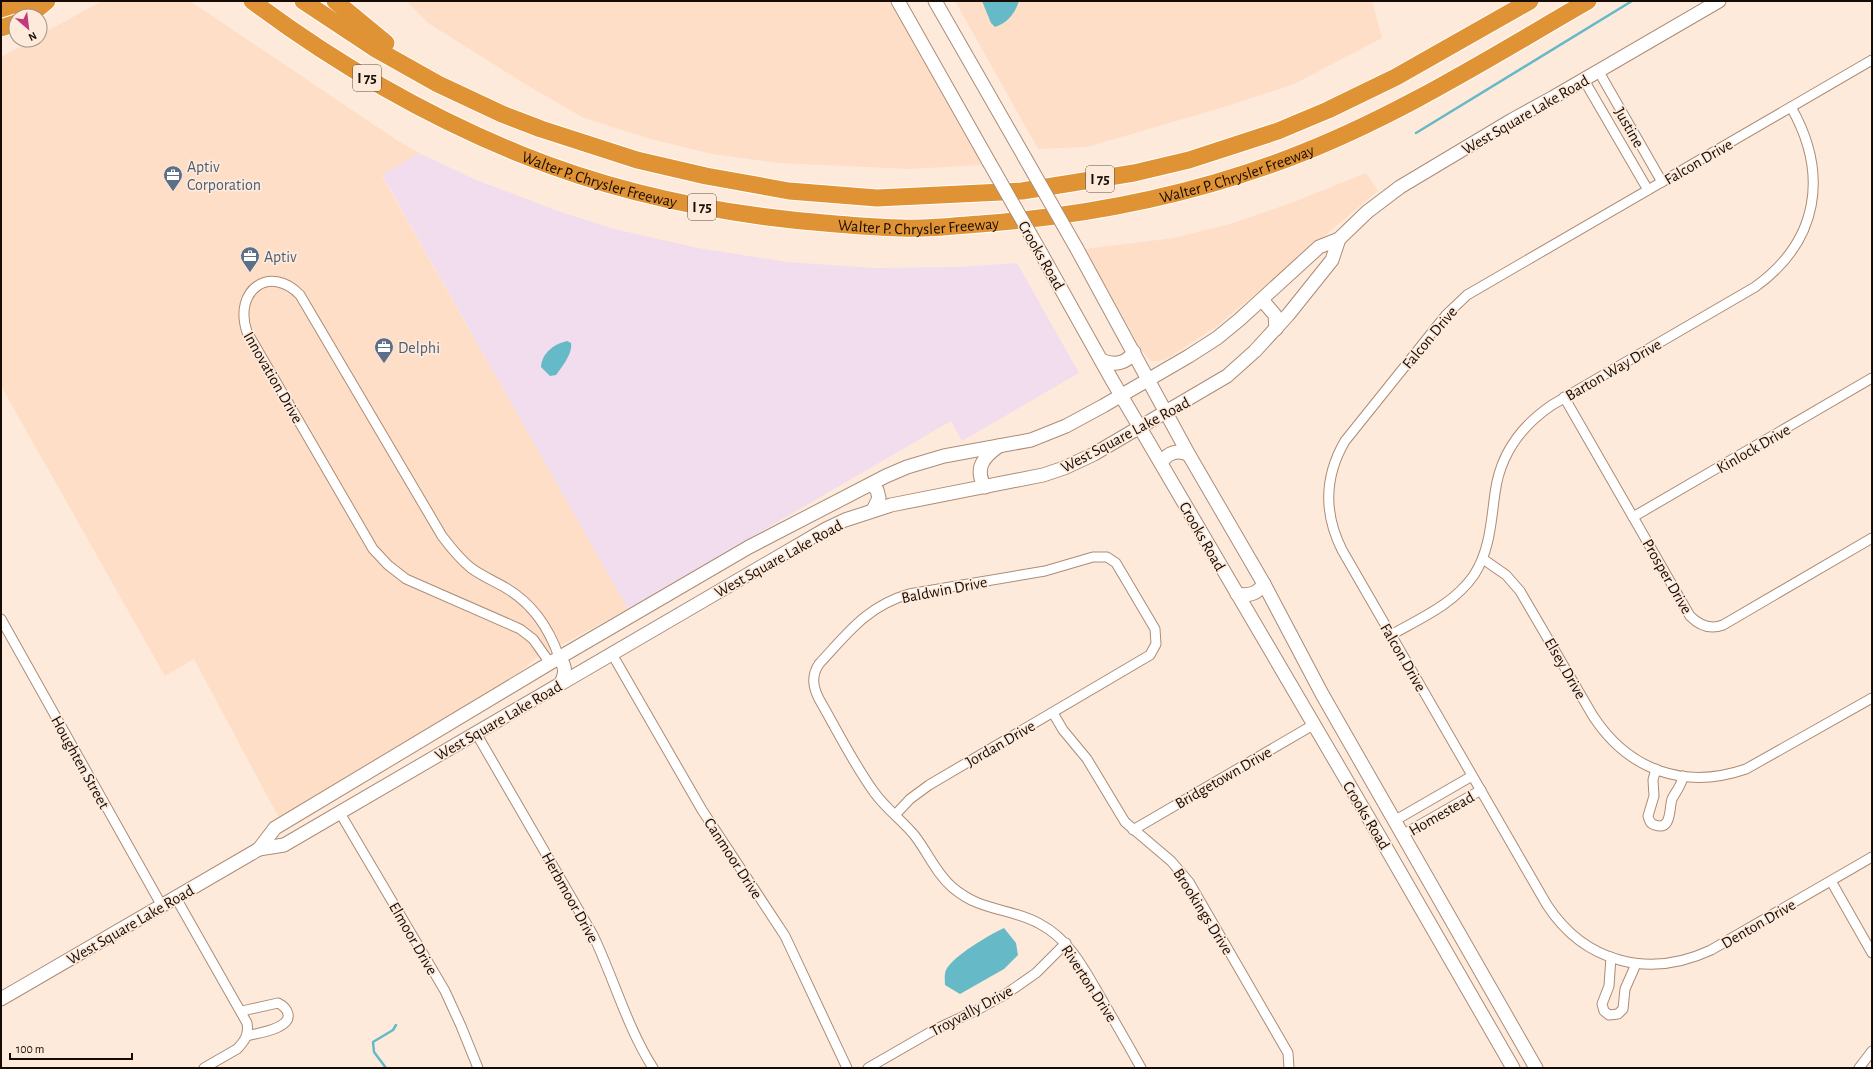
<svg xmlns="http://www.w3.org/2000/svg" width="1873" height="1069" font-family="'Alegreya Sans',sans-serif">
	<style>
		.built { fill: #fedec6 }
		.education { fill: #f1ddee }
		.water { fill: #66b9c6 }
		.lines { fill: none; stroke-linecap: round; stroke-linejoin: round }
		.stream { stroke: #66b9c6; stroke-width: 2.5 }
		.minor-casing { stroke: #ab8c76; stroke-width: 11 }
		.secondary-casing { stroke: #ab8c76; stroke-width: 15 }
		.motorway-casing { stroke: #fff; stroke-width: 19 }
		.minor { stroke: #fff; stroke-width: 9 }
		.secondary { stroke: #fff; stroke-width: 13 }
		.motorway { stroke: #e09335; stroke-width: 17 }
		.secondary-bridge-casing { stroke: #ab8c76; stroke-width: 15; stroke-linecap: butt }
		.secondary-bridge { stroke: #fff; stroke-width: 13 }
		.labels { text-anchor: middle; stroke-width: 3.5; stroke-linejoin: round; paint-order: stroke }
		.shield { fill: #feeadb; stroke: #5c4f44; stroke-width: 1 }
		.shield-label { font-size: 15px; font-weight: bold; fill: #170c04 }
		.street-label { font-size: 16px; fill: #170c04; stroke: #feeadb }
		.service-label { font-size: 16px; fill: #4e5e75; stroke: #feeadb; text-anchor: start }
	</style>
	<rect width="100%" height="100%" fill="#feeadb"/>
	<g class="built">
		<path d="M102 1H190L395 139 419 153 382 176 628 609 535 659 508 682 280 820 194 659 165 676 1 386V57L32 40H40V35Z"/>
		<path d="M406 1H889L982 165 909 169 779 163 712 154 651 139 584 118 525 84 428 23Z"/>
		<path d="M955 1H1372L1382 38 1294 84 1224 107 1087 147 1038 149Z"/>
		<path d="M1366 173 1378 191 1217 326 1168 358 1159 361H1151L1142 351 1085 249 1174 238 1230 224 1294 202Z"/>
	</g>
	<path class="education" d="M419 153 474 179 558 211 614 229 698 248 787 262 874 268 960 267 1017 263 1079 373 962 441 951 421 628 609 382 175Z"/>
	<g class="water">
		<path d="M982 1H1019C1015 13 1008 23 995 27L991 23Z"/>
		<path d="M567 341 571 343C573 353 562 367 556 375L550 376 541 367C542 353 554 344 567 341Z"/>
		<path d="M1004 928 1016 943 1018 955 1004 969 960 994 945 985C945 981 944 974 946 970 953 956 989 935 1004 928Z"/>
	</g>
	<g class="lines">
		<g class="stream">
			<path d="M1416 133 1632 1"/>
			<path d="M386 1068 374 1052 373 1042 393 1030 396 1025"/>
		</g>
		<g class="minor-casing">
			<g id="minor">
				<path d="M1872 60 1467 295 1446 315 1345 441C1324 477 1324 514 1342 550L1547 905C1585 963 1649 979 1711 950L1872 857"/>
				<path d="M1599 72 1662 182"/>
				<path d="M1584 80 1648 190"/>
				<path d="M1564 397 1690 616C1699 625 1710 630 1723 625L1872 538"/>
				<path d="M1633 517 1872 378"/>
				<path d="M1483 559 1506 575 1520 591 1593 716C1629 771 1685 790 1746 769L1872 698"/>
				<path d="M1 619 162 906"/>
				<path d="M1391 635C1421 618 1454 604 1474 575 1490 550 1491 522 1495 493 1500 455 1521 426 1552 405L1755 287C1819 241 1829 174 1791 107"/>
				<path d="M612 654 702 810 785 936 847 1068"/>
				<path d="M550 663 533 639 520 629 406 579 388 565 373 549 247 332C233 290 270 264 300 295L442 536C451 548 460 559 471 568 482 576 494 581 506 588 533 604 549 628 559 657"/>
				<path d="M1053 713 1063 730 1087 759 1125 822 1171 861 1189 882 1288 1053 1289 1068"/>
				<path d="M476 733 593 935C614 979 627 1027 653 1068"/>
				<path d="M1656 769 1653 780 1654 796 1648 816C1649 820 1650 824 1655 825 1672 831 1669 808 1672 799 1676 791 1682 785 1683 776"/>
				<path d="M340 813 445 991 461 1026 478 1068"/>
				<path d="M895 815 910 799 929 785 1150 655 1156 644 1155 629 1116 563 1107 557H1093L1045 571 909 594C867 606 847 634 819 664 811 676 813 687 819 699 837 730 853 763 874 792 886 809 903 821 915 836 928 853 936 873 952 887 982 913 1010 907 1040 924 1072 941 1086 973 1104 1003 1116 1024 1129 1046 1141 1068"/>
				<path d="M1394 821 1472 776"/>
				<path d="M1133 830 1313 725"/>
				<path d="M1402 835 1481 790"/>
				<path d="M1831 881 1872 953"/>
				<path d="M176 898 247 1023C249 1034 245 1041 237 1049L204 1068"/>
				<path d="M1611 957 1609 986 1602 1004 1604 1011 1609 1015 1618 1014 1623 1009 1625 989 1636 964"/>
				<path d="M242 1011 278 1003C282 1005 287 1009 288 1014 291 1029 257 1033 247 1036"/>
				<path d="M868 1068 934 1030 977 1010 1006 994 1036 973 1066 943"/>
				<path d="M1859 1068 1872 1051"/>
			</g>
		</g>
		<g class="secondary-casing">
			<g id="secondary">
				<path d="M898 1 989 162"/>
				<path d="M935 1 1025 158"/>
				<path d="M1077 249 1189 455 1264 584 1322 694 1536 1068"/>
				<path d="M1041 253 1112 380 1381 839 1513 1068"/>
				<path d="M1262 300 1275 315 1276 329"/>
				<path d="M1101 360C1114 366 1126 364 1134 352"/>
				<path d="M1161 463C1168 452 1178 449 1189 455"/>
				<path d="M871 484 877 490 879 498 873 510"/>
				<path d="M985 487C974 469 983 457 999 446"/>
				<path d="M1237 594C1249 596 1257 594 1264 584"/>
				<path d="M559 657C566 667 566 673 561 683"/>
				<path d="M259 849 284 845 826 529 845 520 891 505 1043 475 1064 468 1094 454 1227 376 1255 351 1288 315 1332 260 1339 239"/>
				<path d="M1 999 259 849 275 828 550 663 749 547 886 476 907 467 944 456 1031 440 1066 426 1103 406 1189 356 1217 338 1239 320 1319 247 1339 239 1367 212 1400 187 1512 120 1552 98 1719 1"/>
			</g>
		</g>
		<g class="motorway-casing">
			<g id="motorway">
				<path id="s1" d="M252 1C335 63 424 115 520 154 621 195 728 216 836 224 864 226 894 229 922 228 941 228 961 225 980 224 1085 216 1189 196 1289 158 1395 118 1491 57 1588 1"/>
				<path d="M303 1 374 48 438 84 502 114 541 129 637 160 706 176 789 191 877 198 1022 191 1134 173 1189 160 1278 131 1328 110 1396 77 1530 1"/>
				<path d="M335 1 386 43"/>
				<path d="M1 9 26 1"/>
				<path d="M29 16 47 1"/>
				<path d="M1 28 16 23"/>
			</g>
		</g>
		<use href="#minor" class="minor"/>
		<use href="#secondary" class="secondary"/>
		<use href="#motorway" class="motorway"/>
		<g class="secondary-bridge-casing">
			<g id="secondary-bridge">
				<path d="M1025 158 1077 249"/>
				<path d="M989 162 1041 253"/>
			</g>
		</g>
		<use href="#secondary-bridge" class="secondary-bridge"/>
	</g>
	<defs>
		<g id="office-pin" transform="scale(1)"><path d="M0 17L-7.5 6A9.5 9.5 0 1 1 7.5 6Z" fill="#5c6f8a" stroke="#feeadb"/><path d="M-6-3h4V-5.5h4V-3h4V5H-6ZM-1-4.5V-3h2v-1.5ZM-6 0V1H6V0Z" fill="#fff"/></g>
	</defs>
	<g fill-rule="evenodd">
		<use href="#office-pin" x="173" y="175"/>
		<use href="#office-pin" x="250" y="256"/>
		<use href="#office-pin" x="384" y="347"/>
	</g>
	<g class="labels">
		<g class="shield">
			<rect x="353" y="65" width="28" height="26" rx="3"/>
			<rect x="1086" y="166" width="28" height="26" rx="3"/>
			<rect x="688" y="194" width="28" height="26" rx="3"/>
		</g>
		<g class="shield-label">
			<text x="367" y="83">I 75</text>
			<text x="1100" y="184">I 75</text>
			<text x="702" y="212">I 75</text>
		</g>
		<g class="street-label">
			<text transform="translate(1525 114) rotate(-30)" y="6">West Square Lake Road</text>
			<text transform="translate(1630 127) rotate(60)" y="6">Justine</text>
			<text transform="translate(1698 161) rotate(-30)" y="6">Falcon Drive</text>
			<text dy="6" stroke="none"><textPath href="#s1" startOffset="1041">Walter P. Chrysler Freeway</textPath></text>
			<text dy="6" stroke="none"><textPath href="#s1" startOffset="393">Walter P. Chrysler Freeway</textPath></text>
			<text dy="6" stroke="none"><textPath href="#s1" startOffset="717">Walter P. Chrysler Freeway</textPath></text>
			<text transform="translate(1042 255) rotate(60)" y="6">Crooks Road</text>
			<text transform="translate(1429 337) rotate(-50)" y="6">Falcon Drive</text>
			<text transform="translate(1613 369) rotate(-30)" y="6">Barton Way Drive</text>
			<text transform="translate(274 377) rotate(60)" y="6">Innovation Drive</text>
			<text transform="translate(1125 434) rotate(-28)" y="6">West Square Lake Road</text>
			<text transform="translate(1753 448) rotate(-30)" y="6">Kinlock Drive</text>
			<text transform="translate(1203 536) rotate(60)" y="6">Crooks Road</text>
			<text transform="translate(778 558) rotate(-29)" y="6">West Square Lake Road</text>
			<text transform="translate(1668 576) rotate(60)" y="6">Prosper Drive</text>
			<text transform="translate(944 589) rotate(-11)" y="6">Baldwin Drive</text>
			<text transform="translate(1404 657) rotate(60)" y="6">Falcon Drive</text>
			<text transform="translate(1566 668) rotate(60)" y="6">Elsey Drive</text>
			<text transform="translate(498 720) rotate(-30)" y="6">West Square Lake Road</text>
			<text transform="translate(1000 743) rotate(-30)" y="6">Jordan Drive</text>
			<text transform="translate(81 762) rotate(61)" y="6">Houghten Street</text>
			<text transform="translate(1223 777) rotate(-30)" y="6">Bridgetown Drive</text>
			<text transform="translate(1441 813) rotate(-30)" y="6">Homestead</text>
			<text transform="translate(1367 815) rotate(59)" y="6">Crooks Road</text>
			<text transform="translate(734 858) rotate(57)" y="6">Canmoor Drive</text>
			<text transform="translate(571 897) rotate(61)" y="6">Herbmoor Drive</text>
			<text transform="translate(1204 911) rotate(58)" y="6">Brookings Drive</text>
			<text transform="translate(1758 923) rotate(-30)" y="6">Denton Drive</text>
			<text transform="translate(130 924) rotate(-30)" y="6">West Square Lake Road</text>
			<text transform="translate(414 938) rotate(60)" y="6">Elmoor Drive</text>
			<text transform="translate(1090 983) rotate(57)" y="6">Riverton Drive</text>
			<text transform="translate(971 1010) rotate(-28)" y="6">Troyvally Drive</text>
		</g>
		<g class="service-label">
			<text x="187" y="172">Aptiv<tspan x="187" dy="18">Corporation</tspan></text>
			<text x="264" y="262">Aptiv</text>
			<text x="398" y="353">Delphi</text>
		</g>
	</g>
	<rect width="1873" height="1069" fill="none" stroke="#170c04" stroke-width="4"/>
	<g transform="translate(28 28) rotate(152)"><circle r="19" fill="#feeadb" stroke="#a29185"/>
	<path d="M0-3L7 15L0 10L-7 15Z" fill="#c23a7a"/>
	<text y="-6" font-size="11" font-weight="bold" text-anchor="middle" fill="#170c04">N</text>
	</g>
	<path d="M10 1053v6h122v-6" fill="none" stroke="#170c04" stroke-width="2"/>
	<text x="16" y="1053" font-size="12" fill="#170c04" stroke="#feeadb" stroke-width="3" paint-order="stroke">100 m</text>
</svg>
